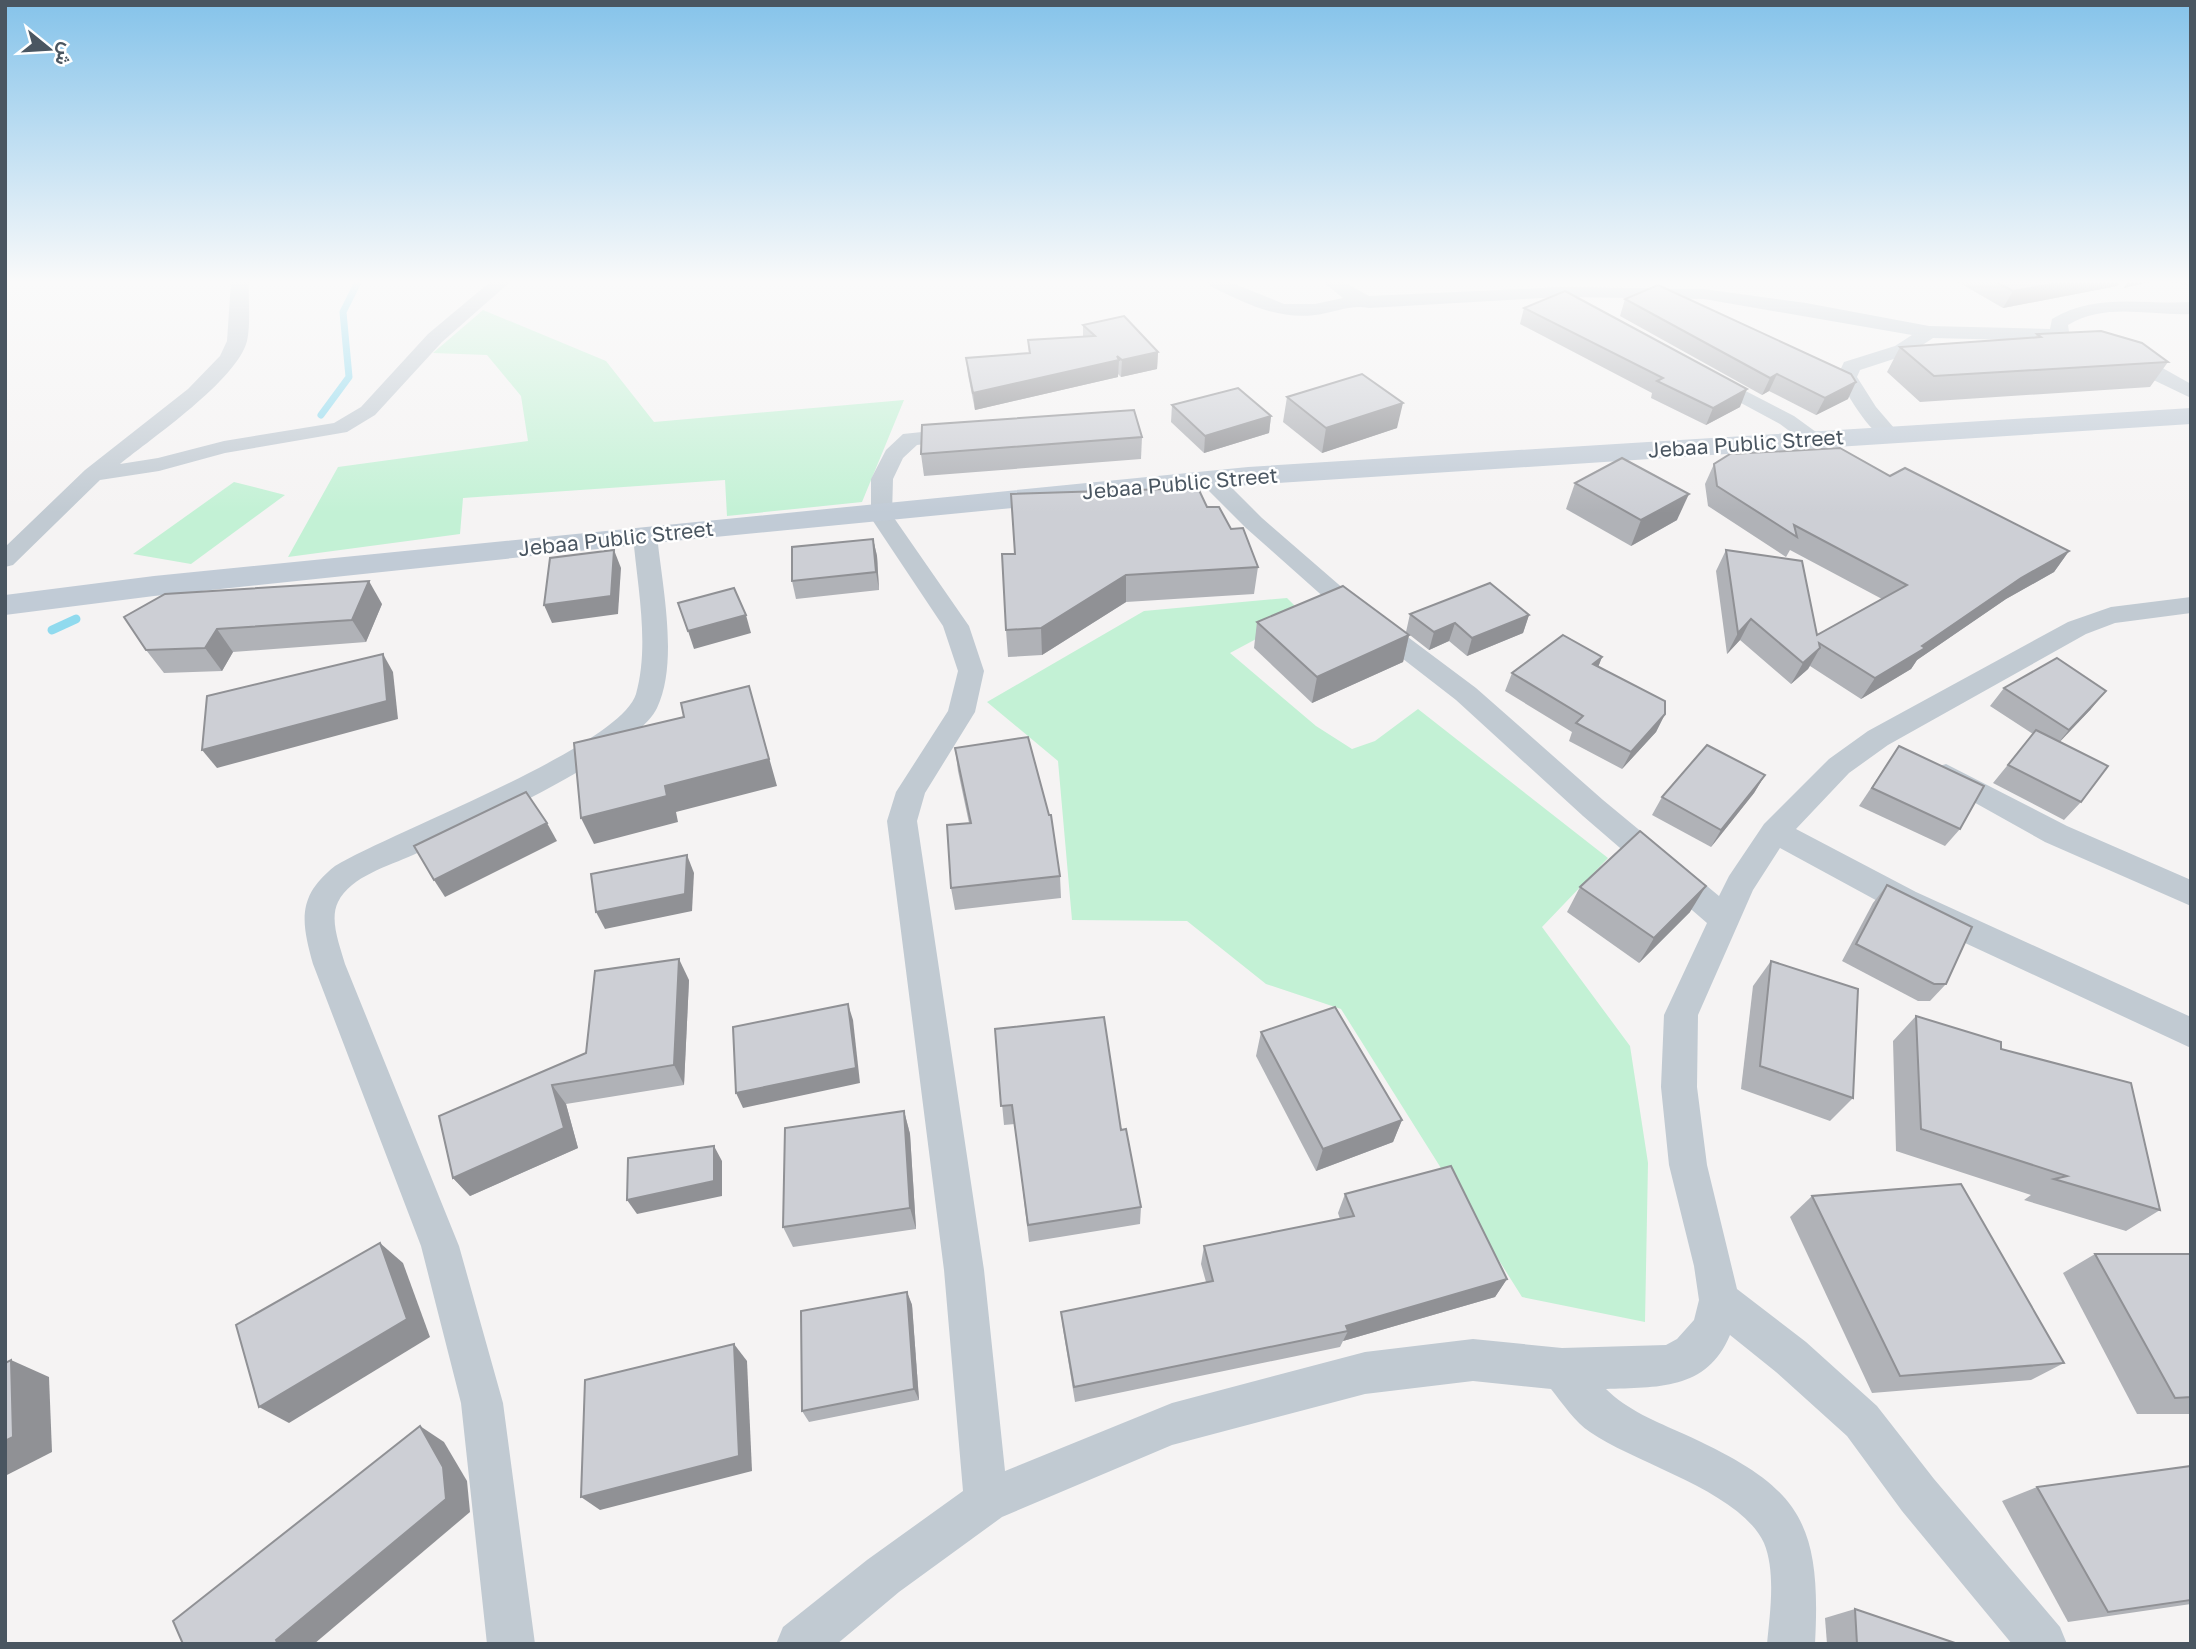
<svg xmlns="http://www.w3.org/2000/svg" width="2196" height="1649" font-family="'Golos Text',Vazirmatn,sans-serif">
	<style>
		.green { fill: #c3f1d5 }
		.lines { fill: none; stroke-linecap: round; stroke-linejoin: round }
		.stream-far1 { stroke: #90daee; stroke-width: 7 }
		.stream { stroke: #90daee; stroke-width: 9 }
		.minor { fill: #c1cad2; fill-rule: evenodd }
		.secondary { fill: #c1cbd6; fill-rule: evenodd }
		.wall { fill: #b0b2b7 }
		.shaded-wall { fill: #909195 }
		.building { fill: #cdcfd5; stroke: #909195; stroke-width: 2 }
		.labels { text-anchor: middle; stroke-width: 5; stroke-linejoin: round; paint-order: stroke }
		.far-street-label { font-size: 21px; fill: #4a5661; stroke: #fff }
	</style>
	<rect width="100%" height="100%" fill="#f5f3f3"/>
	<g class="green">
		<path d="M483 310 606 361 654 422 904 400 862 502 727 516 725 480 463 498 460 534 288 557 338 467 528 441 521 396 487 355 433 353Z"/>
		<path d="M234 482 285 495 191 564 133 554Z"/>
		<path d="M1287 598 1303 614 1230 653 1316 726 1352 749 1375 741 1418 709 1608 858 1542 927 1630 1046 1648 1163 1645 1322 1522 1297 1341 1009 1266 984 1187 921 1072 920 1058 761 987 702 1144 611Z"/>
	</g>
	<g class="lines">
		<path class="stream-far1" d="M321 415 349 377 343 312 358 282"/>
		<path class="stream" d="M52 630 76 619"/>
		<g class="minor">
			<path d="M231 282H249C248 300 251 323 247 341 237 380 152 438 120 464L158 458 224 441 334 423 361 407 428 334 490 282H510L442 342 375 415 347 432 225 453 159 471 100 480 13 565 5 567V547L85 470 188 389 220 356 227 341Z"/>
			<path d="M1207 282H1230L1284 304H1315L1343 298 1323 282H1344L1369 296 1561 287 1704 289 1806 303 1929 326 2050 329 2052 319C2097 292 2142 305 2191 302V314C2149 316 2106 302 2068 325L2069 332 2085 343 2075 349 2055 341 1933 338 1909 354 1860 370 1857 377 1876 407 1901 436 1898 441C1874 446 1849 395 1837 377L1844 362 1895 346 1912 335 1704 299 1561 297 1369 308C1351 304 1333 313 1315 315 1276 320 1243 302 1210 286Z"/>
			<path d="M2123 352 2159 366 2191 384V398L2116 362 2113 358 2116 354Z"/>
			<path d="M1709 372 1794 416 1827 440 1824 445H1808L1780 424 1702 382 1699 378 1702 374Z"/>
			<path d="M960 428 968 429 971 434 968 439 917 445 903 458 893 479 892 515 969 626 984 671 975 712 925 793 917 821 984 1270 1005 1471 1172 1403 1365 1352 1473 1339 1562 1348 1666 1345 1677 1339 1694 1320 1699 1300 1694 1266 1669 1165 1661 1087 1664 1015 1707 923 1583 816 1456 700 1327 600 1246 528 1203 485 1200 480 1203 475H1219L1262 518 1345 590 1476 688 1603 800 1719 896 1729 876 1764 824 1829 759 1868 731 2068 622 2111 607 2191 597V613L2115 623 2086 634 1888 745 1849 773 1796 829 1916 892 2191 1017V1048L1894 910 1780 848 1753 890 1698 1015 1697 1087 1707 1165 1737 1289 1806 1342 1877 1406 1934 1479 2060 1627 2067 1644H2012L1902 1511 1847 1436 1776 1372 1730 1335C1707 1391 1656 1387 1606 1389 1627 1410 1657 1422 1684 1434 1797 1486 1822 1517 1815 1644H1767C1770 1613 1776 1572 1764 1543 1740 1491 1636 1464 1590 1432 1575 1422 1563 1404 1551 1389L1473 1381 1365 1394 1172 1445 1002 1517 899 1592 837 1644H776L783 1627 867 1560 963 1491 944 1270 887 821 896 792 948 711 958 671 943 626 867 512 871 507V479L886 450 903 434Z"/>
			<path d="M645 528 653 530 657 535C662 585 679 662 657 708 635 754 464 831 413 855 389 866 351 876 338 902 329 920 340 946 345 964L459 1246 503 1403 535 1644H487L461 1403 421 1246 313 964C301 921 297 896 335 866 391 832 620 747 636 694 650 644 637 585 633 535L637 530Z"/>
			<path d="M1946 764 2067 826 2191 880V906L2045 842 1936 781 1932 774 1936 767Z"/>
		</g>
		<path class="secondary" d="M2191 408V424L1248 485 684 540 154 596 5 615V595L154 576 1248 467Z"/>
	</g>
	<g class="wall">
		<path d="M1958 282H2120L2117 286 2003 308Z"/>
		<path d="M2170 282H2191V286Z"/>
		<path d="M1625 299 1848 399 1816 415 1769 391 1762 395 1620 316Z"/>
		<path d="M1524 308 1740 407 1706 425 1651 398 1652 393 1520 324Z"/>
		<path d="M1083 325 1158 352 1157 369 1121 377 1118 374V377L975 410 968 375 966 358 1029 353 1028 340 1083 337Z"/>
		<path d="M2037 334 2168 362 2150 387 1920 402 1887 372 1900 347 2035 338Z"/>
		<path d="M1287 397 1397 428 1322 453 1283 422Z"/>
		<path d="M1172 405 1271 416 1269 433 1204 453 1171 422Z"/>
		<path d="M1142 437 1141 459 924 476 921 454Z"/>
		<path d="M1714 464 1890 476 2069 551 2054 572 2006 599 1917 660 1911 669 1861 699 1810 666 1808 669 1791 684 1740 640 1727 654 1716 571 1726 550 1817 635 1882 599 1790 550 1786 557 1708 506 1705 484Z"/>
		<path d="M1575 483 1677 520 1631 546 1566 509Z"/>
		<path d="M1207 507 1231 529 1258 567 1254 594 1126 602 1042 655 1008 657 1006 630 1015 554Z"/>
		<path d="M873 539 877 556 879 590 796 599 792 581Z"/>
		<path d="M382 604 366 642 233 652 222 671 164 673 146 650 124 617Z"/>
		<path d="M1410 614 1529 615 1523 633 1467 656 1449 641 1429 650 1406 632Z"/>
		<path d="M1257 622 1409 635 1403 662 1312 703 1254 648Z"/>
		<path d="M1602 657 1598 667 1665 714 1656 732 1622 769 1569 741 1572 732 1505 691 1512 673Z"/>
		<path d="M2004 688 2091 709 2059 742 2081 802 2064 820 1993 783 2033 734 1990 706Z"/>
		<path d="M1899 746 1960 829 1945 846 1859 806Z"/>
		<path d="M955 748 1049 815 1060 876 1061 898 955 910 951 888 969 823 958 771Z"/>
		<path d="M1765 775 1754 793 1711 847 1652 815 1662 797Z"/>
		<path d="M1887 885 1946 984 1930 1001H1918L1842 961 1873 903Z"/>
		<path d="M1580 887 1690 912 1639 963 1567 912Z"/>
		<path d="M1771 961 1853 1098 1830 1121 1741 1089 1753 986Z"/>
		<path d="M689 980 684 1085 566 1104 578 1148 470 1196 453 1178 586 1053Z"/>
		<path d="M1916 1016 2001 1049 2160 1210 2126 1231 2024 1200 2031 1195 1896 1151 1893 1041Z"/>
		<path d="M995 1029 1121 1130 1141 1207 1140 1224 1029 1242 1015 1124 1004 1125Z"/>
		<path d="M1261 1032 1402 1120 1393 1142 1316 1171 1256 1056Z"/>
		<path d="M904 1111 910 1134 916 1229 793 1247 783 1227Z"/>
		<path d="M1345 1194 1507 1279 1495 1297 1343 1341 1340 1347 1075 1402 1063 1329 1061 1312 1206 1282 1201 1264 1204 1246 1340 1219 1338 1213Z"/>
		<path d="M1812 1196 2064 1363 2031 1380 1872 1393 1790 1217Z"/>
		<path d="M2095 1254H2191V1414H2137L2063 1273Z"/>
		<path d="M907 1292 912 1305 919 1400 809 1422 802 1411Z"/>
		<path d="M2191 1466V1604L2068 1622 2002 1501 2037 1487Z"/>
		<path d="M1855 1609 1958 1644H1827L1825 1618Z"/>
	</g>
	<g class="shaded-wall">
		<path d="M2062 282H2120L2117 286 2003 308 2013 291Z"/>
		<path d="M2127 282H2151L2124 288Z"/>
		<path d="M1158 352 1157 369 1121 377 1122 360Z"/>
		<path d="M1119 360 1118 377 975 410 973 393Z"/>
		<path d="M1777 374 1769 391 1762 395 1770 378Z"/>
		<path d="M1856 382 1848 399 1816 415 1825 398Z"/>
		<path d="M1747 389 1740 407 1706 425 1713 408Z"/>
		<path d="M1403 403 1397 428 1322 453 1326 428Z"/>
		<path d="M1271 416 1269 433 1204 453 1205 436Z"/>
		<path d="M1689 494 1677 520 1631 546 1641 520Z"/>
		<path d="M873 539 877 556 879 590 876 572Z"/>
		<path d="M614 550 621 568 618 614 552 623 544 605Z"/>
		<path d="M2069 551 2054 572 2006 599 1917 660 1911 669 1861 699 1875 678 2021 578Z"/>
		<path d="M1126 575V602L1042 655 1041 628Z"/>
		<path d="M369 581 382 604 366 642 352 620Z"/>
		<path d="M746 615 751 633 694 649 688 631Z"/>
		<path d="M1529 615 1523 633 1467 656 1472 638Z"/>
		<path d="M1751 619 1740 640 1727 654 1738 633Z"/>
		<path d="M1455 623 1449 641 1429 650 1434 632Z"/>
		<path d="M217 629 233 652 222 671 205 648Z"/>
		<path d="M1409 635 1403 662 1312 703 1317 677Z"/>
		<path d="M1820 648 1808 669 1791 684 1803 663Z"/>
		<path d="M383 654 393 672 398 719 217 768 202 750Z"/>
		<path d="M1602 657 1595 675 1593 664Z"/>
		<path d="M749 686 777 786 676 812 678 822 594 844 581 818 665 786Z"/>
		<path d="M2106 691 2091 709 2054 748 2069 730Z"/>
		<path d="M1665 714 1656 732 1622 769 1631 752Z"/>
		<path d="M1765 775 1754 793 1711 847 1721 830Z"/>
		<path d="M547 823 557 841 445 897 434 880Z"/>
		<path d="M687 855 694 873 692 911 605 929 596 912Z"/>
		<path d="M1706 886 1690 912 1639 963 1654 938Z"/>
		<path d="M679 959 689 980 684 1085 674 1065Z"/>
		<path d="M848 1004 853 1020 860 1083 743 1108 736 1093Z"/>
		<path d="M552 1085 566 1104 578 1148 470 1196 453 1178Z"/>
		<path d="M904 1111 910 1134 916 1229 910 1208Z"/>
		<path d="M1402 1120 1393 1142 1316 1171 1323 1149Z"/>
		<path d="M714 1146 722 1161V1196L637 1214 627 1200Z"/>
		<path d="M380 1243 403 1263 430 1337 289 1423 259 1407Z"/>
		<path d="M1507 1279 1495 1297 1343 1341 1348 1331 1346 1326Z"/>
		<path d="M907 1292 912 1305 919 1400 914 1389Z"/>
		<path d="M734 1344 747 1361 752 1471 600 1510 581 1497Z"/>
		<path d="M11 1360 49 1377 52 1452 5 1476V1441Z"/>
		<path d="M420 1426 444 1442 467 1481 470 1512 314 1644H278L276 1640Z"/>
	</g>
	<g class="building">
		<path d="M1996 282H2062L2013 291Z"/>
		<path d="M1658 285 1851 374 1856 382 1825 398 1777 374 1770 378 1625 299Z"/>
		<path d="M1565 291 1747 389 1713 408 1657 381 1663 378 1524 308Z"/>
		<path d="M1124 316 1158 352 1122 360 1117 356 1119 360 973 393 966 358 1030 353 1028 340 1095 336 1083 325Z"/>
		<path d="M2101 331 2142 343 2168 362 1934 376 1900 347 2041 337 2037 334Z"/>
		<path d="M1362 374 1403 403 1326 428 1287 397Z"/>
		<path d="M1238 388 1271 416 1205 436 1172 405Z"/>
		<path d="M1134 410 1142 437 921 454 922 425Z"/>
		<path d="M1840 448 1890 476 1905 468 2069 551 2021 578 1922 646 1925 648 1875 678 1819 643 1820 648 1803 663 1751 619 1738 633 1726 550 1802 561 1817 635 1907 585 1794 525 1797 537 1717 486 1714 464 1730 454Z"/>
		<path d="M1622 458 1689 494 1641 520 1575 483Z"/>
		<path d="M1198 488 1207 507H1219L1231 529 1243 528 1258 567 1126 575 1041 628 1006 630 1002 554H1015L1011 494Z"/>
		<path d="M873 539 876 572 792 581V547Z"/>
		<path d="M614 550 611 596 544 605 550 558Z"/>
		<path d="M369 581 352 620 217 629 205 648 146 650 124 617 165 594Z"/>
		<path d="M1490 583 1529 615 1472 638 1455 623 1434 632 1410 614Z"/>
		<path d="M1343 586 1409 635 1317 677 1257 622Z"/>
		<path d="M734 588 746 615 688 631 678 603Z"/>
		<path d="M1563 635 1602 657 1593 664 1665 701V714L1631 752 1576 723 1583 716 1512 673Z"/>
		<path d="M383 654 387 701 202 750 207 696Z"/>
		<path d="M2057 658 2106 691 2069 730 2004 688Z"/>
		<path d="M749 686 769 759 665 786 667 796 581 818 574 743 684 717 681 703Z"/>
		<path d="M2036 730 2108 766 2081 802 2008 765Z"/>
		<path d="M1028 737 1049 815H1051L1060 876 951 888 947 825 971 823 955 748Z"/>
		<path d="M1707 745 1765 775 1721 830 1662 797Z"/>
		<path d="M1899 746 1984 786 1960 829 1872 788Z"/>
		<path d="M526 792 547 823 434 880 414 846Z"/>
		<path d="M1640 831 1706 886 1654 938 1580 887Z"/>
		<path d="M687 855 685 894 596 912 591 874Z"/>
		<path d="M1887 885 1972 927 1946 984H1934L1856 944Z"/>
		<path d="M679 959 674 1065 552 1085 564 1128 453 1178 439 1116 586 1053 595 971Z"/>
		<path d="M1771 961 1858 989 1853 1098 1760 1066Z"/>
		<path d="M848 1004 856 1068 736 1093 733 1027Z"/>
		<path d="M1335 1007 1402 1120 1323 1149 1261 1032Z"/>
		<path d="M1916 1016 2001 1042V1049L2131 1083 2160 1210 2054 1179 2067 1176 1921 1129Z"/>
		<path d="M1104 1017 1121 1130 1126 1129 1141 1207 1028 1225 1012 1105 1001 1106 995 1029Z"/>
		<path d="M904 1111 910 1208 783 1227 785 1128Z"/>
		<path d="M714 1146V1181L627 1200 628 1158Z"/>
		<path d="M1451 1166 1507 1279 1346 1326 1348 1331 1074 1387 1061 1312 1213 1281 1204 1246 1354 1216 1345 1194Z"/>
		<path d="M1961 1184 2064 1363 1900 1376 1812 1196Z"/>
		<path d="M380 1243 407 1319 259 1407 236 1325Z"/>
		<path d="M2095 1254H2191V1397L2175 1398Z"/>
		<path d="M907 1292 914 1389 802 1411 801 1311Z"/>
		<path d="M734 1344 739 1456 581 1497 585 1380Z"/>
		<path d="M11 1360 13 1437 5 1441V1363Z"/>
		<path d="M420 1426 443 1467 446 1499 276 1640 278 1644H183L173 1621Z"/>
		<path d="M2191 1466V1600L2108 1612 2037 1487Z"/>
		<path d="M1855 1609 1958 1644H1857Z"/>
	</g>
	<linearGradient id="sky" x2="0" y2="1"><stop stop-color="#85c3ea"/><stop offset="0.55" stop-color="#fafafa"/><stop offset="1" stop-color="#fafafa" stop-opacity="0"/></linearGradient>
	<rect width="2196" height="513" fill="url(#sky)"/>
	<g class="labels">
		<g class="far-street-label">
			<text transform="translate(1746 444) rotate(-4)" y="7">Jebaa Public Street</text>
			<text transform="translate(1180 484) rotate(-5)" y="7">Jebaa Public Street</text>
			<text transform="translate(616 539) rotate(-6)" y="7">Jebaa Public Street</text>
		</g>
	</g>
	<rect width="2196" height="1649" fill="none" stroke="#4a5661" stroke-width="14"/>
	<g transform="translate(49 49) rotate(108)" stroke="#ffffff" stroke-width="5" paint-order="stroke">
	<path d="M0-5L12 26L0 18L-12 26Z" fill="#4a5661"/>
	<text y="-10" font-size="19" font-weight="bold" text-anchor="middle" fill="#4a5661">ش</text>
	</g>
</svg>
